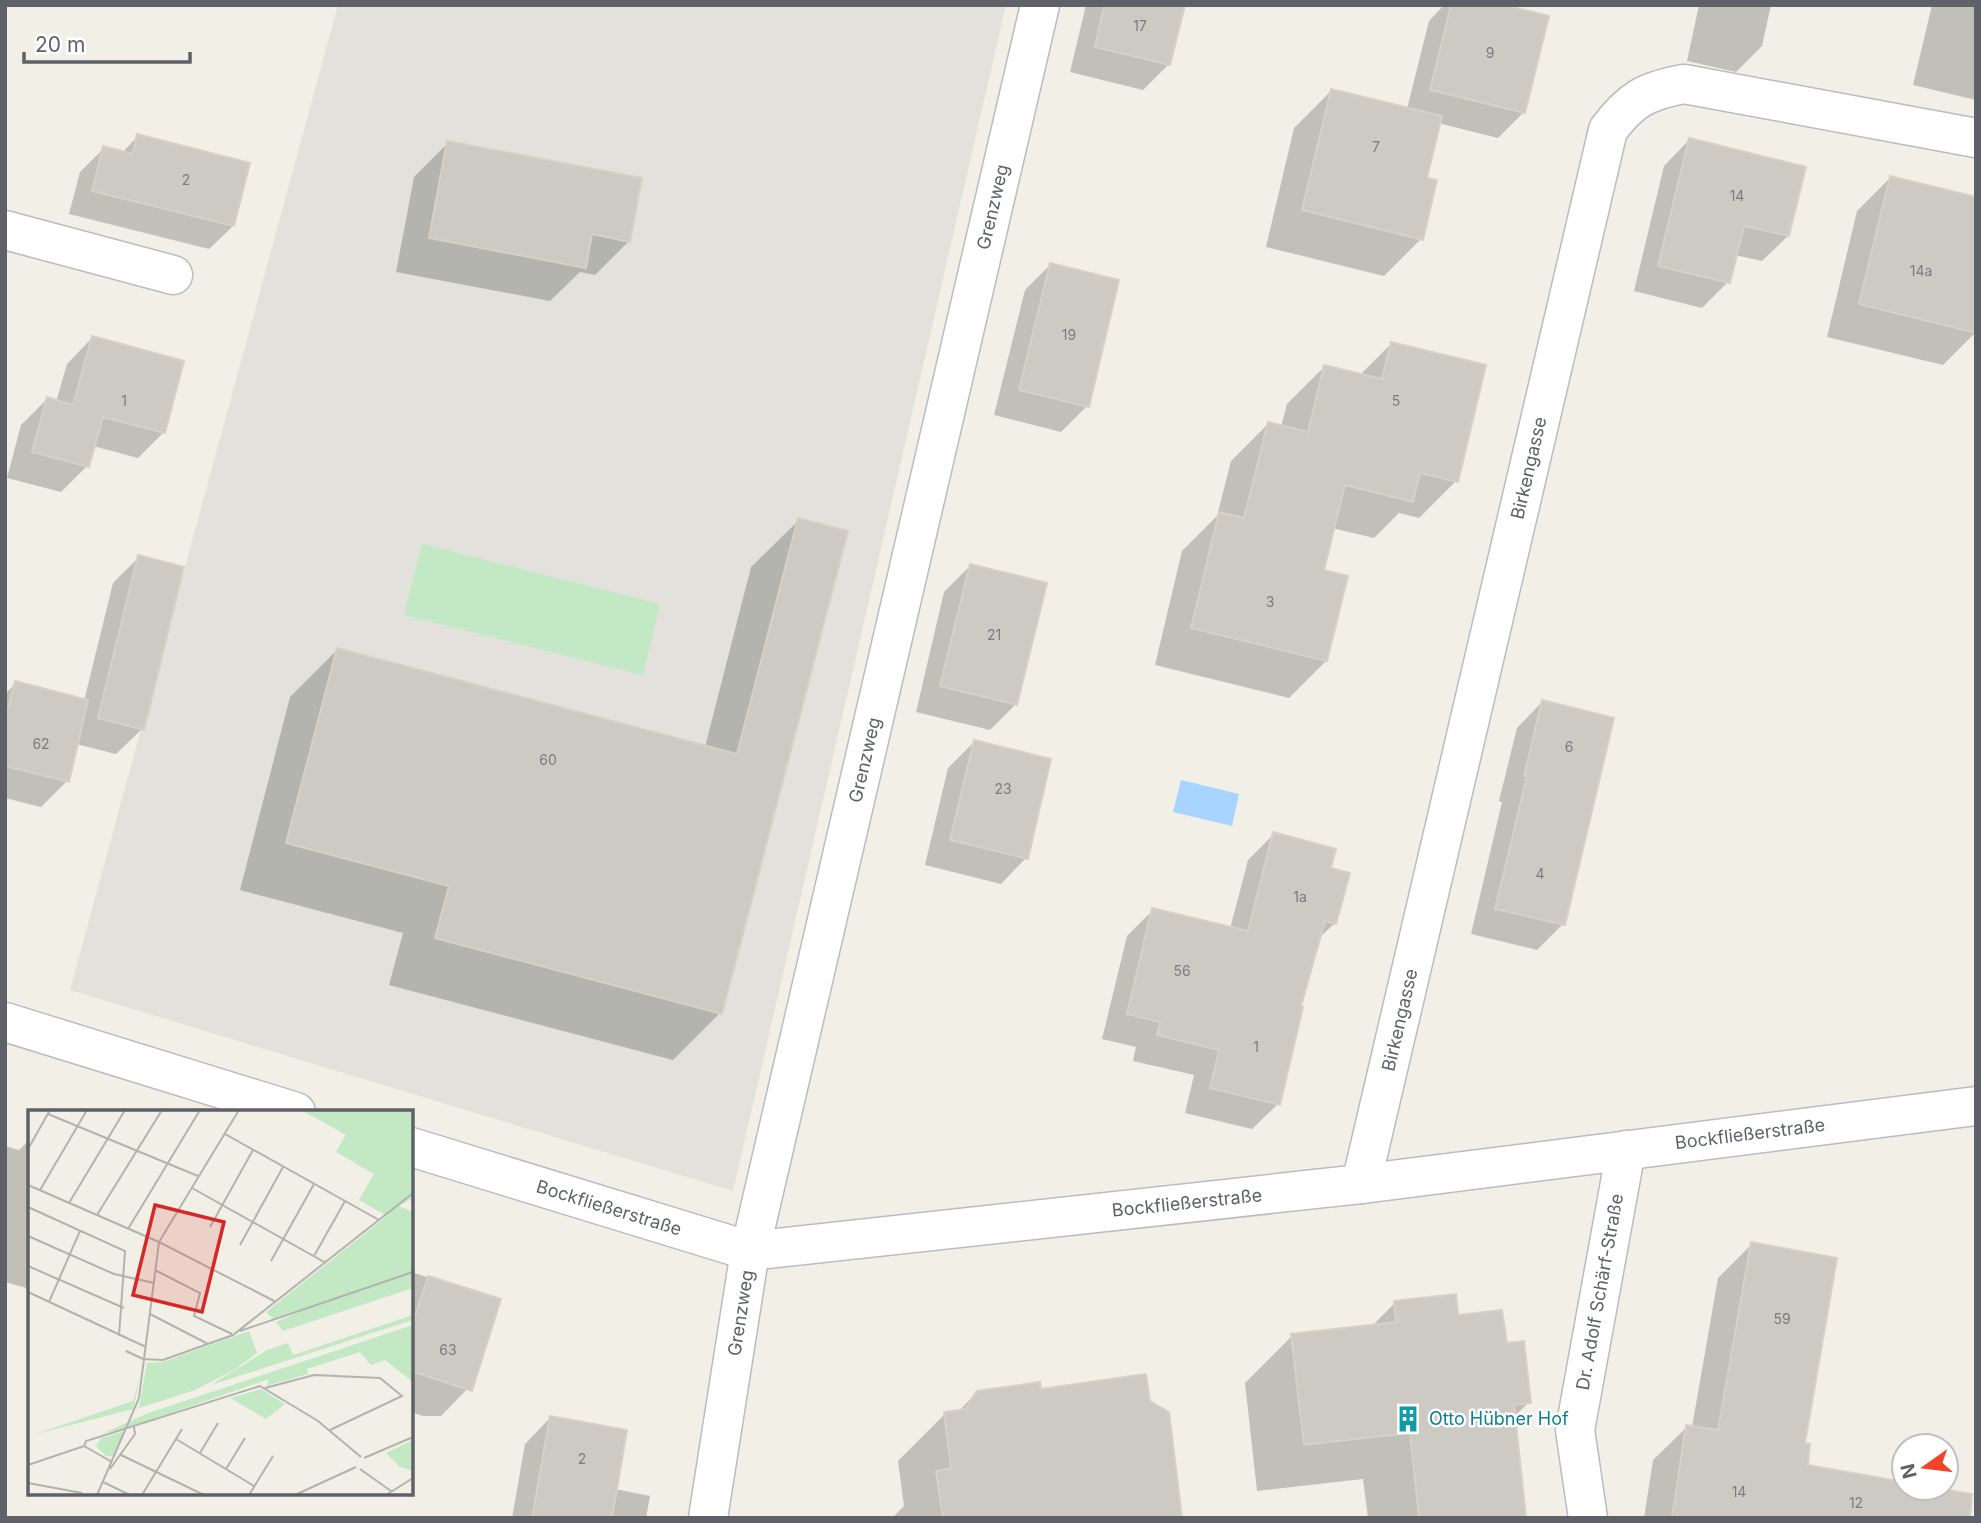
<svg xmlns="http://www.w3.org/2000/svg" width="1981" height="1523" font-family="Inter,sans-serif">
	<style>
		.industrial { fill: #e2e1db }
		.green { fill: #c2e9c4 }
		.water { fill: #a8d5ff }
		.shadow { fill: #0003 }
		.building { fill: #cccac3; stroke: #d6d1c4; stroke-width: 2 }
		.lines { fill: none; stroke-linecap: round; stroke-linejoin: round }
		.street-casing { stroke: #b9bcc0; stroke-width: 41 }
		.secondary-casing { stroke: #babcc3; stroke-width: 41 }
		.street { stroke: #fff; stroke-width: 38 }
		.secondary { stroke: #fff; stroke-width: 38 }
		.labels { text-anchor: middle; stroke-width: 5; stroke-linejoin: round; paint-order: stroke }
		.number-label { font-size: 14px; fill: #7a7c7f }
		.street-label { font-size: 18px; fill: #5e6268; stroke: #fff }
		.culture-label { font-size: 18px; fill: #0d838f; stroke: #fff; text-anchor: start }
		.inset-road { fill: none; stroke: #b2b3b0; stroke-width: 2 }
		.view { fill: #d62828; fill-opacity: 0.15; stroke: #d62828; stroke-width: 3.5 }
		.inset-edge { fill: none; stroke: #5e6268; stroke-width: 3.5 }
	</style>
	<rect width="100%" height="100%" fill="#f1efe6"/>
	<path class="industrial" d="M338 5H1006L733 1191 70 990Z"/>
	<path class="green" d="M422 544 660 604 643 675 404 615Z"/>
	<path class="water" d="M1181 780 1239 794 1232 826 1173 812Z"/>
	<g class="shadow">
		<path d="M1086 5H1183L1169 64 1143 90 1070 72Z"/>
		<path d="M1444 5H1496L1524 112 1498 138 1438 123 1425 179 1421 239 1384 276 1266 247 1294 128 1331 91 1407 109 1429 21Z"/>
		<path d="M1699 5H1771L1762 46 1736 72 1687 61Z"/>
		<path d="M1932 5H1976V100L1913 85Z"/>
		<path d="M138 136 233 226 209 249 69 214 80 172 104 148 122 153Z"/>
		<path d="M1689 140 1788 236 1762 261 1735 255 1728 282 1702 308 1634 291 1664 166Z"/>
		<path d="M448 143 629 241 595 275 580 272 550 301 396 272 414 177Z"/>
		<path d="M1890 178 1976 240V335H1973L1943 365 1827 337 1857 211Z"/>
		<path d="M1050 265 1087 406 1061 432 994 415 1025 290Z"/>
		<path d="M92 338 164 432 138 458 93 446 87 466 61 492 7 478 21 425 47 399 56 402 67 364Z"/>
		<path d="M1391 344 1456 481 1419 518 1399 513 1374 538 1332 528 1322 571 1326 661 1289 698 1155 665 1182 551 1217 516 1231 461 1268 424 1281 427 1287 404 1324 367 1360 375Z"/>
		<path d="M799 520 720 1013 673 1060 389 985 403 933 240 890 290 697 337 650 705 747 751 567Z"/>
		<path d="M139 557 142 729 116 754 76 744 67 781 41 807 5 798V694L16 683 84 701 113 583Z"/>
		<path d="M970 566 1016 704 990 730 916 712 944 592Z"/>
		<path d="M1542 702 1563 924 1537 950 1471 934 1502 802 1499 801 1517 728Z"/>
		<path d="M974 742 1026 858 1001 884 925 865 948 768Z"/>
		<path d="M1274 834 1328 869 1335 923 1317 940 1278 1104 1252 1129 1185 1113 1194 1075 1133 1061 1136 1047 1102 1039 1127 936 1153 910 1230 929 1248 860Z"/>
		<path d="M29 1140H30V1289L5 1282V1146L19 1150Z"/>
		<path d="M1752 1244 1803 1445 1806 1467 1904 1484V1488H1911L1906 1518H1644L1653 1460 1687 1427H1692L1718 1278Z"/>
		<path d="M411 1272 499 1300 472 1384 441 1416H423L411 1412Z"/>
		<path d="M1395 1303 1457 1317 1505 1345 1529 1402 1513 1418 1525 1518H1368L1363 1479 1257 1491 1245 1383 1292 1336 1371 1327Z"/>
		<path d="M1039 1391 1148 1402 1180 1518H892L904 1506 898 1461 945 1414 958 1412 977 1392Z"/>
		<path d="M550 1418 615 1489 650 1496 646 1518H512L525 1444Z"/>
	</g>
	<g class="building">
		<path d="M1104 5H1185L1170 65 1095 47Z"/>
		<path d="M1451 5H1504L1549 16 1525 113 1430 90Z"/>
		<path d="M1331 89 1442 116 1427 178 1437 180 1423 240 1302 210Z"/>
		<path d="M137 134 250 163 234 226 92 191 103 146 133 154Z"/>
		<path d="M1689 138 1806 167 1789 236 1744 226 1730 283 1658 266Z"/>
		<path d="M447 141 642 178 630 242 592 234 586 268 429 238Z"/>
		<path d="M1890 176 1976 197V333L1859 304Z"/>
		<path d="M1050 263 1119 280 1089 407 1019 390Z"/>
		<path d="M92 336 184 361 165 433 103 417 89 467 32 452 47 397 73 405Z"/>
		<path d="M1391 342 1486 365 1458 482 1420 473 1413 502 1345 485 1324 570 1348 576 1327 661 1191 628 1219 512 1244 518 1268 422 1308 432 1324 365 1382 379Z"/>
		<path d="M798 518 848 531 722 1014 435 938 449 886 286 843 337 648 737 754Z"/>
		<path d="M138 555 184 567 144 730 98 718Z"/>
		<path d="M970 564 1047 583 1017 705 940 686Z"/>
		<path d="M15 681 88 700 69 782 5 766V721Z"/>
		<path d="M1542 700 1614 718 1565 925 1495 909 1527 776H1524Z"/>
		<path d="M974 740 1051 759 1028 859 950 840Z"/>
		<path d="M1273 832 1336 849 1331 868 1350 873 1336 924 1325 921 1301 1006 1303 1007 1280 1105 1210 1088 1219 1050 1157 1035 1160 1022 1127 1014 1152 908 1248 931Z"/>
		<path d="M1751 1242 1837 1258 1805 1443 1810 1444 1808 1465 1904 1482V1488H1937L1972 1494 1970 1518H1672L1686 1425 1718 1430Z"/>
		<path d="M428 1276 501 1299 472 1391 411 1371V1329Z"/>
		<path d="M1456 1294 1458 1315 1502 1310 1507 1343 1524 1341 1531 1403 1514 1405 1526 1518H1419L1410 1433 1304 1445 1291 1334 1396 1322 1394 1301Z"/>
		<path d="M1146 1374 1150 1401 1169 1412 1182 1518H943L936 1471 951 1468 944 1412 966 1409 977 1391 1040 1382 1041 1389Z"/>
		<path d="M550 1416 627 1430 612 1518H532Z"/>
	</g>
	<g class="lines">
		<g class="street-casing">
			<g id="street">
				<path d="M5 230 173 275"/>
				<path d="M1361 1184 1608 130C1631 99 1646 91 1684 84L1976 138"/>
				<path d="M708 1518 750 1251 1040 5"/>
				<path d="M1588 1518 1575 1430 1626 1150"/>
			</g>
		</g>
		<g class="secondary-casing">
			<g id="secondary">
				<path d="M5 1022 296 1112"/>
				<path d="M411 1147 750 1251 1361 1184 1976 1106"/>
			</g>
		</g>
		<use href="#street" class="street"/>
		<use href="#secondary" class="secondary"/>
	</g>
	<defs>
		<g id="building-bare" transform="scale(2.1)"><path d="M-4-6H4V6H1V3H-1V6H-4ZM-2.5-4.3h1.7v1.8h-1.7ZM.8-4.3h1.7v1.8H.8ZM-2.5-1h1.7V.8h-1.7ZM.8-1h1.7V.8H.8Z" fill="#0f9aa8" stroke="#fff" stroke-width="2.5" paint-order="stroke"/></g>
	</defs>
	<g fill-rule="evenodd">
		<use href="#building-bare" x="1408" y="1419"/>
	</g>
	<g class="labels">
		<g class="number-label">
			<text x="1140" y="31">17</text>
			<text x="1490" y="58">9</text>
			<text x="1376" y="152">7</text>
			<text x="186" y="185">2</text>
			<text x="1737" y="201">14</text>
			<text x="1921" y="276">14a</text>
			<text x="1069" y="340">19</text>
			<text x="124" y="406">1</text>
			<text x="1396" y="406">5</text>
			<text x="1270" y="607">3</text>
			<text x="994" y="640">21</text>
			<text x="41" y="749">62</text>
			<text x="1569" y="752">6</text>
			<text x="548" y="765">60</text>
			<text x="1003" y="794">23</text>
			<text x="1540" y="879">4</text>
			<text x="1300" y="902">1a</text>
			<text x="1182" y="976">56</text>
			<text x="1256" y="1052">1</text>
			<text x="1782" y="1324">59</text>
			<text x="448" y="1355">63</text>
			<text x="582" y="1464">2</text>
			<text x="1739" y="1497">14</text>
			<text x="1856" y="1508">12</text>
		</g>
		<g class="street-label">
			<text transform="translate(993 207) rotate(-77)" y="6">Grenzweg</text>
			<text transform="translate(1529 468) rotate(-77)" y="6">Birkengasse</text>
			<text transform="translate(865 760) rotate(-77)" y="6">Grenzweg</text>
			<text transform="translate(1400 1020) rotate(-77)" y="6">Birkengasse</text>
			<text transform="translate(1750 1134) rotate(-7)" y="6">Bockfließerstraße</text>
			<text transform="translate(1187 1203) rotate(-6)" y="6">Bockfließerstraße</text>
			<text transform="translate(609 1208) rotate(17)" y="6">Bockfließerstraße</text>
			<text transform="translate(1600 1292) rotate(-80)" y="6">Dr. Adolf Schärf-Straße</text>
			<text transform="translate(741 1313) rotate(-81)" y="6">Grenzweg</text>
		</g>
		<g class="culture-label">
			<text x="1429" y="1425">Otto Hübner Hof</text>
		</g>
	</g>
	<g transform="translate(28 1110)">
		<rect width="385" height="385" fill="#f1efe6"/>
		<path d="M273 0H385V88L371 96 385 102V178L255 221 248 212 271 202 246 210 238 202 359 106 331 90 346 64 308 42 318 25ZM385 205V210L183 275 239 240 260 233 265 245ZM385 215V272L357 250 343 255 332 242 279 259 280 264 238 276 241 269 99 318 76 323 120 303ZM221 221 229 243 206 260 167 280 111 298 119 253 135 252ZM113 264 105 299 8 324 105 291ZM233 279 257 294 238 309 202 288ZM97 321 85 346H78L68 336 73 328ZM385 330V361L372 357 358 343Z" fill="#c2e9c4"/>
		<path class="inset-road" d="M20 4 170 66M197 24 351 110M0 39 22 0M0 75 131 132 248 192M164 78 298 153M12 80 59 0M41 93 97 0M0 97 97 141 91 226M69 105 134 0M182 117 225 40M100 119 172 0M0 126 86 164 126 173M212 135 255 57M286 146 317 91M243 151 286 74M0 156 96 198M127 160 172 183 166 206 204 224M0 182 118 237M21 192 52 121M122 204 180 234M212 221 385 162M98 241 115 249 135 250 205 225 385 83M237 278 286 265 352 268 374 286 302 320M148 329 226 376M56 336 58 331 232 276 290 311 333 347M172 343 190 313M93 345 176 385M336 348 385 327M0 355 56 336 84 352M82 359 107 324 106 317M198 359 217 328M332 359 363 381M75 372 102 385M0 373 54 383M69 385 111 288 131 132 211 0M114 385 154 319M221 385 245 346M267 385 328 357M358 385 385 368"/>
		<path class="view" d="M127 95 196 112 174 202 105 185Z"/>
		<rect width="385" height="385" class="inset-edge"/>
	</g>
	<rect width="1981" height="1523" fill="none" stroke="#5e6268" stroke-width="14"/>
	<g transform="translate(1925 1467) rotate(256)"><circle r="33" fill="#ffffff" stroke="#bfc0c3" stroke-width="2"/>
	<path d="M0-5L12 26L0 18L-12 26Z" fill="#f3442a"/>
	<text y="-10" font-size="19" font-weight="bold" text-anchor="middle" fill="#5e6268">N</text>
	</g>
	<path d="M24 52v10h166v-10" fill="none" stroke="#5e6268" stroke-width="3.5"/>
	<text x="35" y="52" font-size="21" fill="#5e6268" stroke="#ffffff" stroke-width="5" paint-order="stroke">20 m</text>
</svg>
